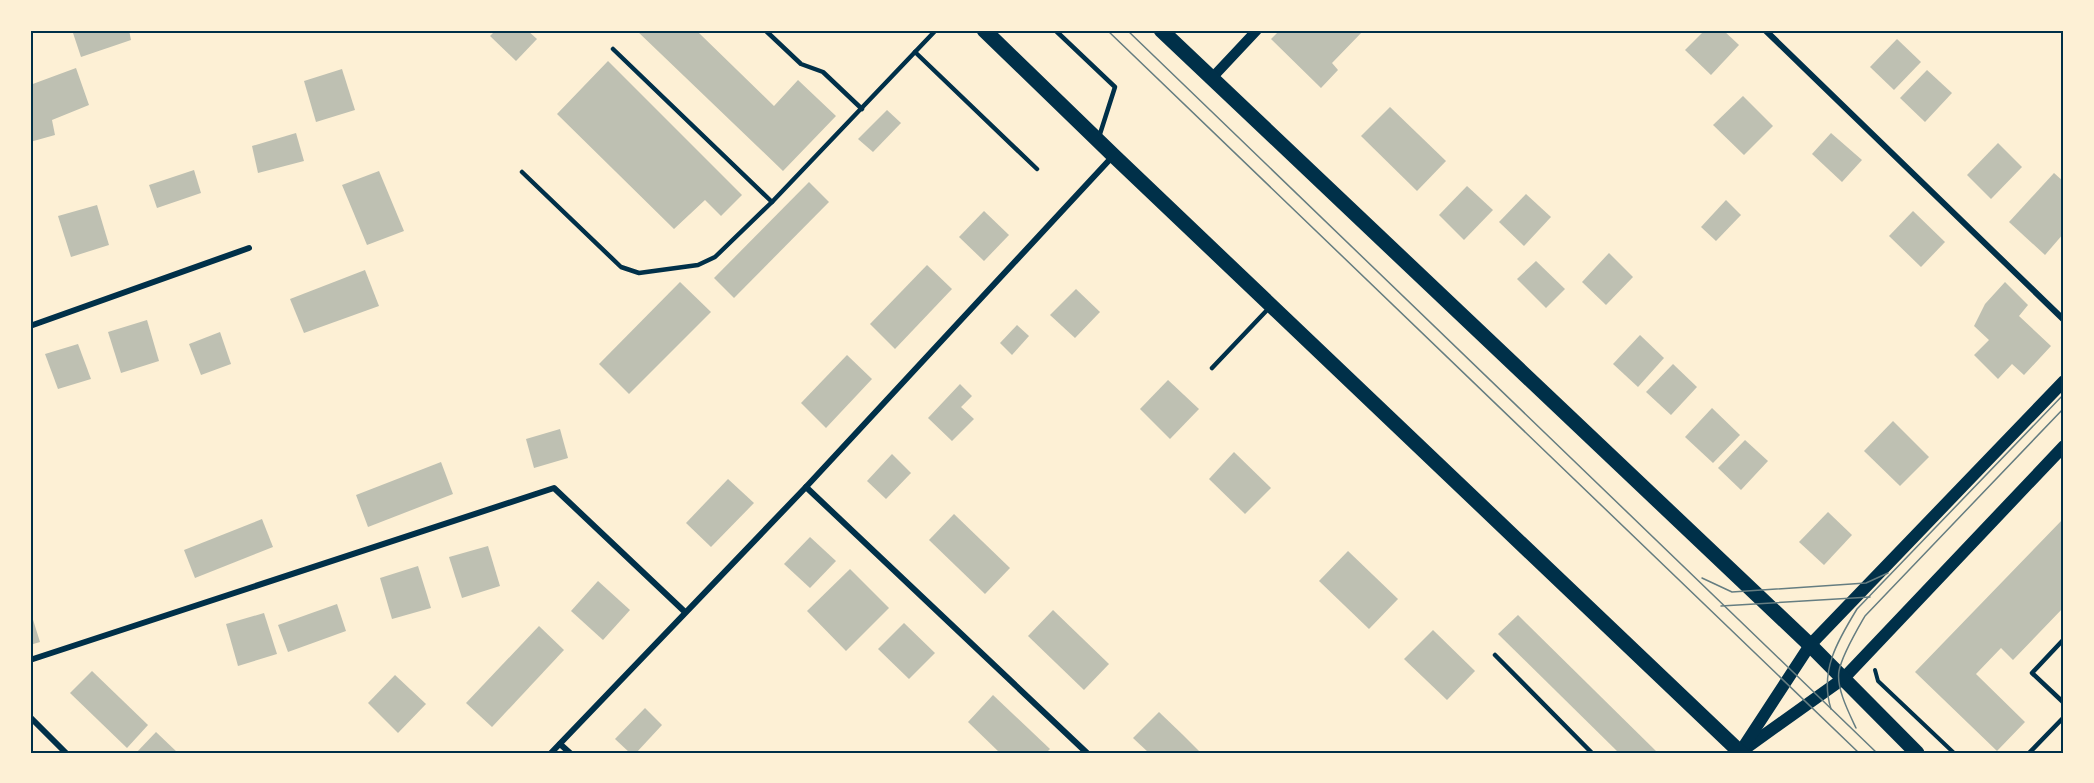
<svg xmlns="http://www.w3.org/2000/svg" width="2094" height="783" font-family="Arial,sans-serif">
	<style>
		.building { fill: #bec0b2 }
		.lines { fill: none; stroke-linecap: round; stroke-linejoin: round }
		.path { stroke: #003049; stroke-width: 4 }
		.service { stroke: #003049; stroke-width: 4.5 }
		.minor { stroke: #003049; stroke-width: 6 }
		.tertiary { stroke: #003049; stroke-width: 10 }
		.secondary { stroke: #003049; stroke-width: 12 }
		.primary { stroke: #003049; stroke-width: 15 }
		.tram { stroke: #657d81; stroke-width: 1.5 }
		.neatline { fill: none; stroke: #003049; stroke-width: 2 }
	</style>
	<rect width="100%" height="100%" fill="#fdf0d5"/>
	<g class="building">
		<path d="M72 30H129L131 40 81 57Z"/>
		<path d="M496 30H527L537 39 516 61 490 36Z"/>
		<path d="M636 30H702L699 33 774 106 798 80 836 116 783 171Z"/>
		<path d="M1280 30H1364L1332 63 1338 70 1321 88 1271 39Z"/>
		<path d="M1705 30H1723L1739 45 1711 75 1685 50Z"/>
		<path d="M1897 39 1921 62 1894 90 1870 67Z"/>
		<path d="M608 61 742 195 721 216 705 200 674 229 557 114Z"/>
		<path d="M76 68 89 105 52 120 55 135 30 142V85Z"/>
		<path d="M342 69 355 110 316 122 304 81Z"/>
		<path d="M1927 70 1952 93 1925 122 1900 98Z"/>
		<path d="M1743 96 1773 126 1744 155 1713 125Z"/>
		<path d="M1390 107 1446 161 1417 191 1361 136Z"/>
		<path d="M887 110 901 123 873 152 858 139Z"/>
		<path d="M296 133 304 161 258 173 252 146Z"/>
		<path d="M1831 133 1862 160 1842 182 1812 154Z"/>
		<path d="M1998 143 2022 167 1991 199 1967 175Z"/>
		<path d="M194 170 201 193 157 208 149 185Z"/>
		<path d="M379 171 404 231 367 245 342 185Z"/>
		<path d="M2054 173 2064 182V233L2045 255 2009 222Z"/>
		<path d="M809 182 829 202 734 298 714 278Z"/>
		<path d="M1467 186 1493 210 1464 240 1439 215Z"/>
		<path d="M1526 194 1551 217 1524 246 1499 222Z"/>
		<path d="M1726 200 1741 215 1716 241 1701 227Z"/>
		<path d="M97 205 109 245 71 257 58 216Z"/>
		<path d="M984 211 1009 235 984 261 959 237Z"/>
		<path d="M1913 211 1945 242 1921 267 1889 236Z"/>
		<path d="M1609 253 1633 277 1606 305 1582 282Z"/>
		<path d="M1536 261 1565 289 1546 308 1517 279Z"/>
		<path d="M927 265 952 289 895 349 870 324Z"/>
		<path d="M365 270 379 306 304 333 290 299Z"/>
		<path d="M680 282 711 312 629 394 599 364Z"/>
		<path d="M2005 282 2028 305 2019 316 2051 346 2024 375 2012 364 1998 379 1974 355 1989 340 1974 326 1985 304Z"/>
		<path d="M1076 289 1100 312 1075 338 1050 315Z"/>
		<path d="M147 320 159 361 121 373 108 332Z"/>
		<path d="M1017 325 1029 336 1012 355 1000 343Z"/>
		<path d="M220 332 231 364 201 375 189 344Z"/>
		<path d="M1640 335 1664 358 1638 387 1613 364Z"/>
		<path d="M78 344 91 379 58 389 45 354Z"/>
		<path d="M847 355 872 379 826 428 801 403Z"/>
		<path d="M1673 364 1697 387 1671 415 1646 392Z"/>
		<path d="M1168 380 1199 409 1170 439 1140 409Z"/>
		<path d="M960 384 972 396 961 407 974 419 952 441 928 418Z"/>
		<path d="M1712 408 1740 435 1713 463 1685 437Z"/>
		<path d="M1893 421 1929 457 1900 486 1864 451Z"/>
		<path d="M560 429 568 458 534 468 526 439Z"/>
		<path d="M1745 440 1768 461 1741 490 1718 468Z"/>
		<path d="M1234 452 1271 488 1245 514 1209 479Z"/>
		<path d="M892 454 911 473 886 499 867 481Z"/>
		<path d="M441 462 453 494 368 527 356 495Z"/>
		<path d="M728 479 754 503 711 547 686 523Z"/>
		<path d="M1828 512 1852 535 1824 565 1799 542Z"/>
		<path d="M954 514 1010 568 985 594 929 540Z"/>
		<path d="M2064 518V607L2013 660 2001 648 1976 674 2025 722 1997 751 1915 672Z"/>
		<path d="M262 519 273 547 195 578 184 550Z"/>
		<path d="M810 537 836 561 810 588 784 564Z"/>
		<path d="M488 546 500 586 462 598 449 557Z"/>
		<path d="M1348 551 1398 599 1369 629 1319 581Z"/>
		<path d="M418 566 431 608 392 619 380 578Z"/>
		<path d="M850 569 889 608 846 651 807 611Z"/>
		<path d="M598 581 630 610 603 640 571 611Z"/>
		<path d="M337 604 346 631 288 652 278 625Z"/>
		<path d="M30 610 40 642 30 645Z"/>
		<path d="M1053 610 1109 664 1084 690 1028 636Z"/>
		<path d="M264 613 277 654 238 666 226 624Z"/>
		<path d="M1518 615 1658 753H1619L1498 634Z"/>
		<path d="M904 623 935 653 909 679 878 649Z"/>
		<path d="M539 626 564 650 492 727 466 703Z"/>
		<path d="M1433 630 1475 671 1447 700 1404 659Z"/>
		<path d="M92 671 148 725 127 748 70 693Z"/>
		<path d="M395 675 426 704 398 733 368 703Z"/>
		<path d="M993 695 1050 749 1046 753H1000L968 722Z"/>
		<path d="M645 708 662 725 636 753H630L615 739Z"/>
		<path d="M1159 712 1183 735 1201 753H1149L1133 738Z"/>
		<path d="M156 732 178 753H136Z"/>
	</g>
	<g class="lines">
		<path class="path" d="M1875 670 1878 681 1954 753"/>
		<g class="service">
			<path d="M765 30 801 64 823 72 862 109"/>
			<path d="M1055 30 1115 87 1099 137"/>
			<path d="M613 49 772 202"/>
			<path d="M915 52 1037 169"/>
			<path d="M522 172 621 267 639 273 698 265 715 257 772 202 936 30"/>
			<path d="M1212 368 1269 308"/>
			<path d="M2064 639 2032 673 2064 703"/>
			<path d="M1495 655 1592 753"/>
			<path d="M2029 753 2064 717"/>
		</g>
		<g class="minor">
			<path d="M1765 30 2064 320"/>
			<path d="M30 326 249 248"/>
			<path d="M806 487 1087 753"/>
			<path d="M30 660 554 488 685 612"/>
			<path d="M30 717 66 753"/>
			<path d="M560 744 570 753"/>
			<path d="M551 753 806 487 1113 156"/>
		</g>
		<path class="tertiary" d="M1211 79 1257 30"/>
		<g class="secondary">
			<path d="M1746 748 1844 678 2064 446"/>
			<path d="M1740 752 1810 645 2064 381"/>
		</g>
		<g class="primary">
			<path d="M984 30 1113 155 1741 753"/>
			<path d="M1161 30 1810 645 1917 753"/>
		</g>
		<g class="tram">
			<path d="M1107 30 1859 753"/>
			<path d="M1127 30 1877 753"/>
			<path d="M1702 578 1732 592 1866 583 1888 573"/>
			<path d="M1721 606 1870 597"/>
			<path d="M1831 709C1819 671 1838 640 1857 609L2064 394"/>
			<path d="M1856 728C1849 713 1836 688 1839 671 1842 655 1857 630 1865 616L2064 408"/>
		</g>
	</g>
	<rect width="2094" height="783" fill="none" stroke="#fdf0d5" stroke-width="63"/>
	<rect x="32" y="32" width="2030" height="720" class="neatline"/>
</svg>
